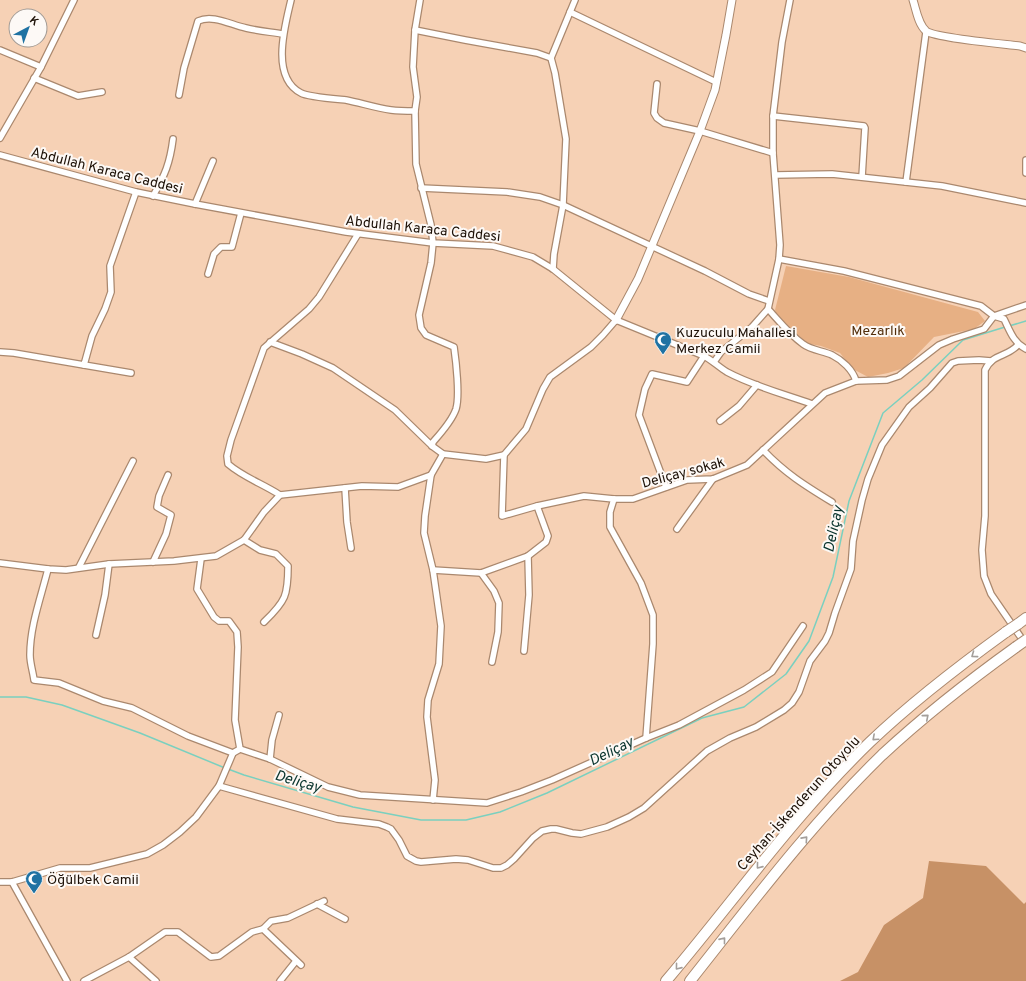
<svg xmlns="http://www.w3.org/2000/svg" width="1026" height="981" font-family="Overpass,sans-serif">
	<style>
		.green { fill: #e7b084 }
		.forest { fill: #c79166 }
		.lines { fill: none; stroke-linecap: round; stroke-linejoin: round }
		.stream { stroke: #7ad0bf; stroke-width: 1.5 }
		.minor-casing { stroke: #aa886e; stroke-width: 8 }
		.tertiary-casing { stroke: #aa886e; stroke-width: 9 }
		.motorway-casing { stroke: #aa886e; stroke-width: 12 }
		.minor { stroke: #fff; stroke-width: 5.5 }
		.tertiary { stroke: #fff; stroke-width: 7 }
		.motorway { stroke: #fff; stroke-width: 10 }
		.motorway-bridge-casing { stroke: #aa886e; stroke-width: 12; stroke-linecap: butt }
		.motorway-bridge { stroke: #fff; stroke-width: 10 }
		.oneway { stroke: #a49f9b }
		.labels { text-anchor: middle; stroke-width: 4; stroke-linejoin: round; paint-order: stroke }
		.street-label { font-size: 14px; fill: #1c1006; stroke: #fdf9f6 }
		.park-label { font-size: 14px; fill: #522e0b; stroke: #fdf9f6 }
		.poi-label { font-size: 14px; fill: #1c1006; stroke: #fdf9f6; text-anchor: start }
		.water-label { font-size: 15px; font-style: italic; fill: #09342d; stroke: #fdf9f6 }
	</style>
	<rect width="100%" height="100%" fill="#f6d1b5"/>
	<path class="green" d="M786 266 849 277 978 312 985 321 974 329 934 337 904 368 888 373 868 377 853 369 840 353 821 346 805 343 778 319 775 310Z"/>
	<path class="forest" d="M929 861 986 866 1024 904 1026 902V981H840L858 972 884 925 923 898Z"/>
	<g class="lines">
		<g class="stream">
			<path d="M1009 326 1026 321"/>
			<path d="M0 697H26L62 705 140 733 225 768"/>
			<path d="M228 769 244 775 353 807 421 820H466L500 812 547 793 702 718 744 707 786 674 809 641 833 577 849 501 883 413 922 380 963 340 1005 327"/>
		</g>
		<g class="minor-casing">
			<g id="minor">
				<path d="M291 0C285 26 270 77 301 93 308 97 336 99 346 100 361 103 376 108 391 110 399 111 407 111 415 111"/>
				<path d="M420 0 415 30 413 67 417 97 415 111 416 164 431 225 433 243 431 263 419 315 421 328 426 335 454 347C456 361 460 396 456 409 452 421 441 433 433 442L432 446"/>
				<path d="M570 12 716 82"/>
				<path d="M415 30 465 40 537 53 551 58"/>
				<path d="M0 50 41 67"/>
				<path d="M34 78 78 96 102 92"/>
				<path d="M657 84 654 113 657 118 664 123 700 131 773 153"/>
				<path d="M179 95 184 68 198 21C213 14 231 25 246 28 258 31 271 32 283 34"/>
				<path d="M773 116 864 126 865 128 862 177"/>
				<path d="M0 138 41 67 74 0"/>
				<path d="M0 155 136 192 195 204 346 232 433 243 493 246 533 257 553 269 616 320 704 356C713 361 719 367 727 372 753 386 784 394 812 404"/>
				<path d="M1026 160V173"/>
				<path d="M775 175 832 174 942 186 1026 203"/>
				<path d="M906 182 926 32"/>
				<path d="M421 188 507 192 540 197 563 205 705 271 749 294 769 301"/>
				<path d="M153 196C165 175 170 163 173 139"/>
				<path d="M195 204 213 161"/>
				<path d="M779 259 844 271 981 306 994 316 1004 319C1010 331 1013 342 1026 349"/>
				<path d="M553 269 554 254 563 205 566 139 555 73 551 58 575 0"/>
				<path d="M208 274 214 254 221 247H232L241 213"/>
				<path d="M768 309C779 321 789 334 803 344 811 350 823 351 832 355 842 360 853 370 856 381"/>
				<path d="M270 342 302 354 333 368 395 410 432 446 443 454 486 459 504 455 526 429 543 389 550 377 591 347 603 335 616 320"/>
				<path d="M1018 345C1006 358 993 353 985 370V516L982 550 984 576 991 594 1024 642"/>
				<path d="M0 352 14 353 84 365 92 336 105 309 111 292 110 266 136 192"/>
				<path d="M714 362 721 352 752 327 768 309 779 259 780 245 773 153V116L782 42 790 0"/>
				<path d="M84 365 131 373"/>
				<path d="M720 421 739 406 757 385"/>
				<path d="M763 450C785 473 804 485 832 502"/>
				<path d="M504 455 502 516 537 506 584 496 614 499H633L687 480 713 479 747 465 825 393 856 381 887 380 899 376 939 345 953 339 984 329 994 316 1026 305"/>
				<path d="M431 475 425 516 424 533 433 570 441 626 439 664 428 700 427 717 435 780 433 800"/>
				<path d="M666 487 639 415 645 389 652 374 687 382 704 356"/>
				<path d="M345 488 347 522 351 548"/>
				<path d="M280 495C263 484 243 477 228 464L227 456 231 440 264 348 309 309 319 297 358 234"/>
				<path d="M614 499 610 512V527L641 583 653 615V644L646 738"/>
				<path d="M677 529 713 479"/>
				<path d="M244 540 260 550 276 554 288 566C288 595 286 601 264 622"/>
				<path d="M153 562 166 534 171 515 157 507 159 496 168 475"/>
				<path d="M0 563 48 569 66 570 109 564 174 561 216 556 244 540 264 512 280 495 362 486 398 487 431 475 443 454"/>
				<path d="M79 567 133 461"/>
				<path d="M48 569C41 597 30 626 30 655 30 663 33 672 34 680L59 683 103 701 132 708 188 736 233 753"/>
				<path d="M433 570 481 573 528 556 546 542 548 536 537 506"/>
				<path d="M481 573 494 591 499 603 498 632 492 662"/>
				<path d="M96 635 105 595 109 564"/>
				<path d="M524 651 529 595 528 556"/>
				<path d="M240 749 270 759 328 787 360 795 487 803 521 792 552 780 646 738 679 725 744 690 772 672 803 626"/>
				<path d="M270 759 272 740 279 715"/>
				<path d="M219 786 337 819 379 824 387 827 391 829 399 840 407 856 416 861 421 862 456 859 468 860 493 868H501L507 865 514 859 533 838 542 831 551 829H556L572 833 581 834 607 827 629 817 644 808 707 751 730 738 756 727 784 710 792 703 799 692 810 661 825 641 829 633 835 613 851 569 853 541 862 500 868 479 882 445 909 407 930 388 952 363 958 361 979 360 991 361"/>
				<path d="M0 882H12L60 868H90L147 854 163 845 180 832 196 817 219 786 233 753 240 749 235 720 238 647 237 632 229 621H219L214 617 197 589 201 559"/>
				<path d="M12 882 67 981"/>
				<path d="M317 904 345 919"/>
				<path d="M129 957 156 981"/>
				<path d="M301 965 263 929 271 921 288 918 324 901"/>
				<path d="M84 981 129 957 165 932H178L211 957 219 956 252 932 263 929"/>
				<path d="M280 981 296 961"/>
			</g>
		</g>
		<g class="tertiary-casing">
			<g id="tertiary">
				<path d="M913 0C916 9 918 24 926 31 935 38 1004 44 1020 46L1026 48"/>
				<path d="M616 320 638 279 700 131 715 90 726 35 732 0"/>
			</g>
		</g>
		<g class="motorway-casing">
			<g id="motorway">
				<path d="M1018 624 1026 618"/>
				<path d="M666 981C734 901 794 815 870 742 912 702 959 666 1006 632"/>
				<path d="M690 981C751 904 811 824 882 755 924 716 970 680 1016 647"/>
			</g>
		</g>
		<use href="#minor" class="minor"/>
		<use href="#tertiary" class="tertiary"/>
		<use href="#motorway" class="motorway"/>
		<g class="motorway-bridge-casing">
			<g id="motorway-bridge">
				<path d="M1006 632 1018 624"/>
				<path d="M1016 647 1026 640"/>
			</g>
		</g>
		<use href="#motorway-bridge" class="motorway-bridge"/>
	</g>
	<defs><path id="oneway-chevron" d="M-2-3.5L2.5 0L-2 3.5" fill="none" stroke-width="1.6" stroke-linecap="round" stroke-linejoin="round"/></defs>
	<g class="oneway">
		<use href="#oneway-chevron" transform="translate(974 655) rotate(144)"/>
		<use href="#oneway-chevron" transform="translate(926 717) rotate(-40)"/>
		<use href="#oneway-chevron" transform="translate(875 738) rotate(138)"/>
		<use href="#oneway-chevron" transform="translate(805 839) rotate(-48)"/>
		<use href="#oneway-chevron" transform="translate(759 866) rotate(129)"/>
		<use href="#oneway-chevron" transform="translate(723 940) rotate(-51)"/>
		<use href="#oneway-chevron" transform="translate(678 967) rotate(129)"/>
	</g>
	<defs>
		<g id="mosque-pin" transform="scale(0.9)"><path d="M0 17L-7.5 6A9.5 9.5 0 1 1 7.5 6Z" fill="#1f72a3" stroke="#fdf9f6"/><path d="M3.5-4.9A6 6 0 1 0 3.5 4.9A5 5 0 1 1 3.5-4.9Z" fill="#fff"/></g>
	</defs>
	<g fill-rule="evenodd">
		<use href="#mosque-pin" x="663" y="340"/>
		<use href="#mosque-pin" x="34" y="879"/>
	</g>
	<g class="labels">
		<g class="street-label">
			<text transform="translate(107 170) rotate(14)" y="5">Abdullah Karaca Caddesi</text>
			<text transform="translate(423 228) rotate(6)" y="5">Abdullah Karaca Caddesi</text>
			<text transform="translate(683 472) rotate(-15)" y="5">Deliçay sokak</text>
			<text transform="translate(798 803) rotate(-48)" y="5">Ceyhan-İskenderun Otoyolu</text>
		</g>
		<g class="park-label">
			<text x="878" y="335">Mezarlık</text>
		</g>
		<g class="poi-label">
			<text x="676" y="337">Kuzuculu Mahallesi<tspan x="676" dy="16">Merkez Camii</tspan></text>
			<text x="47" y="884">Öğülbek Camii</text>
		</g>
		<g class="water-label">
			<text transform="translate(833 529) rotate(-78)" y="5">Deliçay</text>
			<text transform="translate(611 751) rotate(-26)" y="5">Deliçay</text>
			<text transform="translate(298 781) rotate(16)" y="5">Deliçay</text>
		</g>
	</g>
	<g transform="translate(28 28) rotate(41)"><circle r="19" fill="#fdf9f6" stroke="#a39c96"/>
	<path d="M0-3L7 15L0 10L-7 15Z" fill="#1f72a3"/>
	<text y="-6" font-size="11" font-weight="bold" text-anchor="middle" fill="#1c1006">K</text>
	</g>
</svg>
